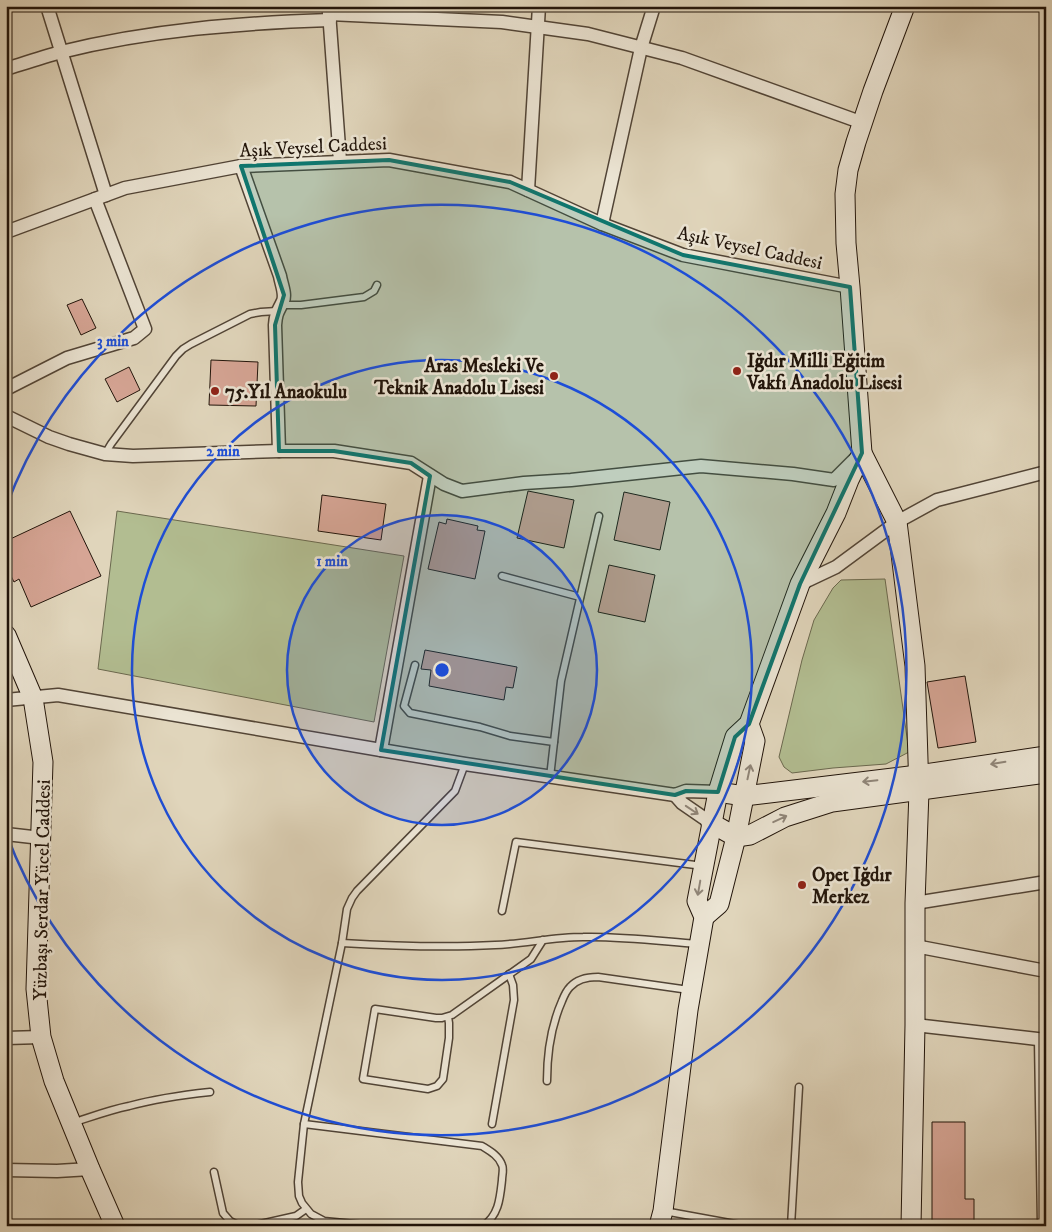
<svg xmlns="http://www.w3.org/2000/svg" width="1052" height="1232" font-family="'IM FELL DW Pica',serif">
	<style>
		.green { fill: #b2bd91; stroke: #6a684e }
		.building { fill: #d6a595; stroke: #21140a }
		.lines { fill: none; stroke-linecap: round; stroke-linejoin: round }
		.lane-casing { stroke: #514436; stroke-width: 9 }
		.street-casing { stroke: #514436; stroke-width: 15 }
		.secondary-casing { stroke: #21140a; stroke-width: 21 }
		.lane { stroke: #ebe4d3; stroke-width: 6 }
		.street { stroke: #ebe4d3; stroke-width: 12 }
		.secondary { stroke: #ebe4d3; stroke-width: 19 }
		.oneway { stroke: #908679 }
		.marked { fill: #0f766e; fill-opacity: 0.2; stroke: #0f766e; stroke-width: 4; stroke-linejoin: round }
		.ring { fill: none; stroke: #1d4ed8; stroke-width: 2.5 }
		.poi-dot { fill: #8f2418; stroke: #ebe4d3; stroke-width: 2 }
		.labels { text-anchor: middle; stroke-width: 5; stroke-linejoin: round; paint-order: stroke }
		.street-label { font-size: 19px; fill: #21140a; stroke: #ebe4d3 }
		.poi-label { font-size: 19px; font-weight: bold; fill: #21140a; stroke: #ebe4d3; text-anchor: start }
		.centre { fill: #1d4ed8; stroke: #ebe4d3; stroke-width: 2.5 }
		.ring-label { font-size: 15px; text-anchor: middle; font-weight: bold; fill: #1d4ed8; stroke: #ebe4d3; stroke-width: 5; stroke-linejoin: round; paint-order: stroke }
	</style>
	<rect width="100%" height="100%" fill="#e0d5bb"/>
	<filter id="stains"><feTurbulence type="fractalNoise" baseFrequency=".004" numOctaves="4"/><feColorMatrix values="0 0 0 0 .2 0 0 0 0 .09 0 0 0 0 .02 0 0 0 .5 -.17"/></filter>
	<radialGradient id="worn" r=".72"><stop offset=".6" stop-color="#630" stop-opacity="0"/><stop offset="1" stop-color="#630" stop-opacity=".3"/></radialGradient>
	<g class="green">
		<path d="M117 511 404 556 374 722 98 669Z"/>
		<path d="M885 579 909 752 886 764 833 768 792 773 784 767 779 757 802 660 814 620 833 588 841 580Z"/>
	</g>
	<g class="building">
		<path d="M82 299 96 328 81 335 67 305Z"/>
		<path d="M211 360 258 362 256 406 209 405Z"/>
		<path d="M129 367 140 390 117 402 105 379Z"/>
		<path d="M528 491 574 500 564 548 517 538Z"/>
		<path d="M624 492 670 502 660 550 614 540Z"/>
		<path d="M322 495 386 504 381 540 318 531Z"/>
		<path d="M70 511 101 576 31 607 19 579 14 582 6 566V541Z"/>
		<path d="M447 519 478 526 477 530 485 531 475 579 428 569 439 522 446 524Z"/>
		<path d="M609 565 655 575 645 622 598 612Z"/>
		<path d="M425 650 517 667 513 688 506 687 504 700 429 686 431 670 421 669Z"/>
		<path d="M965 676 976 742 938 748 927 682Z"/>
		<path d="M932 1122H965V1199H974V1226H932Z"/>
	</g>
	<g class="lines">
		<g class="lane-casing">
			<g id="lane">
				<path d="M280 305H301L364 297 374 291 377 285"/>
				<path d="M105 454 111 444 176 356 183 349 191 344 250 314 261 312 277 311"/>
				<path d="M502 576 580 597"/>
				<path d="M415 665 404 706 410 713 480 727 510 736 554 742"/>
				<path d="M550 777 561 681 599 516"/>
				<path d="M502 911 516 842 703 866"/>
				<path d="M342 943C393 946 444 948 495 945 524 944 553 937 583 937 621 936 659 941 697 944"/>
				<path d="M448 1017 449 1023V1038L443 1079 437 1086 428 1089 363 1079 375 1009 436 1018H442L452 1015 531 959 543 940"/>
				<path d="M547 1081C547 1053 551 1026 562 1001 564 996 566 991 570 987 577 979 588 977 598 977L689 990"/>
				<path d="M72 1123C91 1117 109 1110 129 1106 155 1099 182 1095 210 1092"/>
				<path d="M304 1124 482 1146C490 1151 499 1156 502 1165 504 1169 502 1175 502 1180 500 1198 499 1215 483 1226"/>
				<path d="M492 1124 514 1000 513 985 509 974"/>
				<path d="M214 1172 223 1213 230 1221 240 1226"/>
				<path d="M664 1211 746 1226"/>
				<path d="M251 1226 296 1216 306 1209"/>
				<path d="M375 1226 324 1221 311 1214 302 1203 299 1196 298 1182 304 1124 342 943 347 909 352 898 357 891 455 791 465 764"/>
				<path d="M791 1226 799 1087"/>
			</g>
		</g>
		<g class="street-casing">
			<g id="street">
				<path d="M47 6 106 195"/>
				<path d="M329 12 340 161"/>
				<path d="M329 14 502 22 588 34 682 58 863 123"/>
				<path d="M6 69C25 63 43 57 61 52 149 30 240 23 330 20"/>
				<path d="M241 166 280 276C281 283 286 294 283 301 278 312 276 312 275 325L279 451"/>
				<path d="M528 190 539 6"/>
				<path d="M602 224 641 48 654 6"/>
				<path d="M6 232 125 188 241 166 389 160 510 182 602 224 683 255 850 287"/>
				<path d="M6 389 67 358 134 338 145 329 95 199"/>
				<path d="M6 416 49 437 69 444 105 454 133 456 279 451H334L411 463 444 484 462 491 524 483 571 480 701 466 793 474 834 480 855 459"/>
				<path d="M800 584 836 567 897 522 937 500 1046 472"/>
				<path d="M6 700 58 695 381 750 465 764 675 795 686 791 718 792"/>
				<path d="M381 750 430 476"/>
				<path d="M675 795 682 803 711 823"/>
				<path d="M6 834 41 838"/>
				<path d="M915 903 1046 882"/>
				<path d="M915 946 1046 971"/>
				<path d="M915 1025 1046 1040"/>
				<path d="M6 1038 41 1037"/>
				<path d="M1041 1040 1044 1226"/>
				<path d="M6 1170 57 1171 90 1169"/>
			</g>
		</g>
		<g class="secondary-casing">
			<g id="secondary">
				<path d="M862 453 897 522 915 666 919 791 915 903V1025L911 1226"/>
				<path d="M6 635 33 698 43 762 36 989 41 1037 54 1081 90 1169 115 1226"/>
				<path d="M718 792 744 796 918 775 1046 756"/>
				<path d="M711 823 736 837 750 835 785 817 832 802 1046 773"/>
				<path d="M704 917 719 904 736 837 755 741 749 724"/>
				<path d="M659 1226 663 1211 688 1010 704 917 697 901 718 792 735 737 749 724 800 584 836 513 849 480 862 453 850 287 846 243 845 194 848 170 856 142 873 91 905 6"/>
			</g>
		</g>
		<use href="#lane" class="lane"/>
		<use href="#street" class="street"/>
		<use href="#secondary" class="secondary"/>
	</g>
	<defs><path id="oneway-shaft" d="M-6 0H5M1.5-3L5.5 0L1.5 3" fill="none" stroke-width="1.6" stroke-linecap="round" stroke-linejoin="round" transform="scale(1.25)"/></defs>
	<g class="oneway">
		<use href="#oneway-shaft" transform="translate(998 763) rotate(171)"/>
		<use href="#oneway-shaft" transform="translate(749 772) rotate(-78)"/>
		<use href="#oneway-shaft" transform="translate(870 781) rotate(174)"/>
		<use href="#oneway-shaft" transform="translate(692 810) rotate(34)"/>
		<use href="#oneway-shaft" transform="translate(780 819) rotate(-25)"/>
		<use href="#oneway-shaft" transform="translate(699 888) rotate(100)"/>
	</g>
	<path class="marked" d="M389 160 510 182 683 255 850 287 862 453 800 584 749 724 735 737 718 792 686 791 675 795 381 750 430 476 411 463 334 451H279L275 325 284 295 241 166Z"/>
	<circle cx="442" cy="670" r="155" fill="#1d4ed8" fill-opacity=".12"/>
	<g class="ring">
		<circle cx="442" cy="670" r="155"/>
		<circle cx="442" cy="670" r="310"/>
		<path d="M6 507A465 465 0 1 1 6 833"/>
	</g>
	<g class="poi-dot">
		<circle cx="737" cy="371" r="5"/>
		<circle cx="554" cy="376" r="5"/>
		<circle cx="215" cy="391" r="5"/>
		<circle cx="802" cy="885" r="5"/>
	</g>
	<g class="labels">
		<g class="street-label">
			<text transform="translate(313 146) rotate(-3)" y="7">Aşık Veysel Caddesi</text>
			<text transform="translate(750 247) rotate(12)" y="7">Aşık Veysel Caddesi</text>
			<text transform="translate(41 890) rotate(-89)" y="7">Yüzbaşı Serdar Yücel Caddesi</text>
		</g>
		<g class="poi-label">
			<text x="747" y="367">Iğdır Milli Eğitim<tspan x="747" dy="22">Vakfı Anadolu Lisesi</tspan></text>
			<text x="544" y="372" text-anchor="end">Aras Mesleki Ve<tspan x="544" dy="22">Teknik Anadolu Lisesi</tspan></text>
			<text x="225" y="398">75.Yıl Anaokulu</text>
			<text x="812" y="881">Opet Iğdır<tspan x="812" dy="22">Merkez</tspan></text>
		</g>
	</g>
	<circle cx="442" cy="670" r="8" class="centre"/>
	<g class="ring-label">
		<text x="113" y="346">3 min</text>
		<text x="223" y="456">2 min</text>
		<text x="332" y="566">1 min</text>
	</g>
	<rect width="1052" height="1232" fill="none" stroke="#e0d5bb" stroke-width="25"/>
	<rect x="8" y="8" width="1037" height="1217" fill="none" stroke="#21140a" stroke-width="2.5"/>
	<rect x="12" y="12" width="1027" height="1207" fill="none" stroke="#21140a"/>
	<rect width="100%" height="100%" filter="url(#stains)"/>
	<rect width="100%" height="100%" fill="url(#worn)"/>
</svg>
